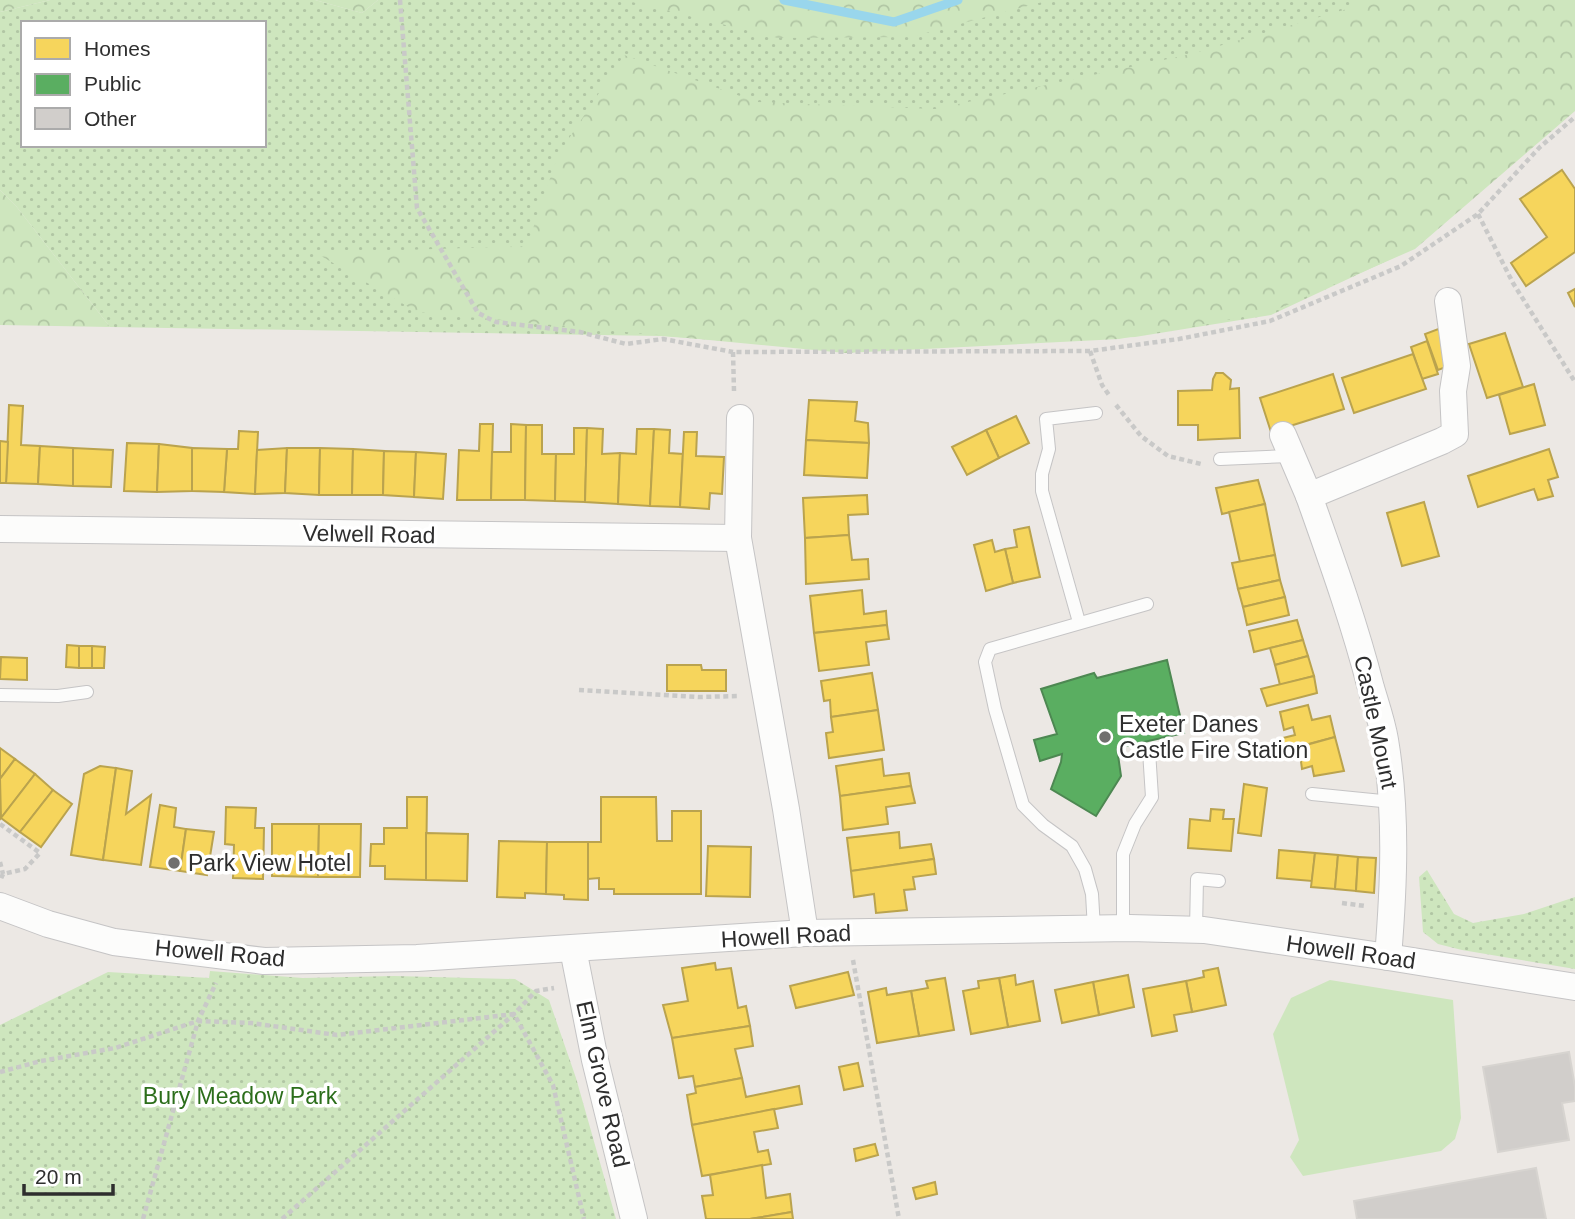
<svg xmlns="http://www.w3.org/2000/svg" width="1575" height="1219" font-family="Helvetica,sans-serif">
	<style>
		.grass { fill: url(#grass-dots); fill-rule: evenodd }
		.forest { fill: url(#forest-crowns) }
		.garden { fill: #cee6be }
		.homes { fill: #f6d55c; stroke: #baa34e; stroke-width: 2 }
		.public { fill: #5aae61; stroke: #4d8852; stroke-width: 2 }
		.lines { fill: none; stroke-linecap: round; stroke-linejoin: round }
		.stream { stroke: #99d6ec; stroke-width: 9 }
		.building { fill: #d1cecb; stroke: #d7d4d0; stroke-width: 2 }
		.service-casing { stroke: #c5c4c5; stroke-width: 14 }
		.minor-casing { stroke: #c5c4c5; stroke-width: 28 }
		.path { stroke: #c9c9c8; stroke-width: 4.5; stroke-dasharray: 5 3.5; stroke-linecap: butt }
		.service { stroke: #fcfcfb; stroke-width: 12 }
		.minor { stroke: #fcfcfb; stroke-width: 26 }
		.poi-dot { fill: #706f6e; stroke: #fff; stroke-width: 2.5 }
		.labels { text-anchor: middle; stroke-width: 7; stroke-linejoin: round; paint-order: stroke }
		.street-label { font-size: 23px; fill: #2e2e2e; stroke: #fff }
		.poi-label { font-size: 23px; fill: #2e2e2e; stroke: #fff; text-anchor: start }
		.park-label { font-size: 23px; fill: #2c6e1b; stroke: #fff }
	</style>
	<defs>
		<pattern id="grass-dots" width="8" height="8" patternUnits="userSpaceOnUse" patternTransform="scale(1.75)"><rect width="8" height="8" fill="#cee6be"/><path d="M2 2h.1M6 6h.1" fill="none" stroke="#b1c6a4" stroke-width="1.8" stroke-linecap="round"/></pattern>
		<pattern id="forest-crowns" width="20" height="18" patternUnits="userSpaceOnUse" patternTransform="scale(1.75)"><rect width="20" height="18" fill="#cee6be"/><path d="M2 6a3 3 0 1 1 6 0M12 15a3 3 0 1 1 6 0" fill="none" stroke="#b1c6a4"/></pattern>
	</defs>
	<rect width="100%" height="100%" fill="#ece8e4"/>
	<g class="grass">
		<path d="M50 0H315L362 13 378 0H1575L1393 258 1271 315 1135 337 850 350 660 336 110 327 16 206 0 190V12ZM23 23H264V145H23Z"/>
		<path d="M1427 870 1454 914 1473 923 1524 914 1575 897V969L1462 950 1438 944 1423 932 1419 877Z"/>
		<path d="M210 971 303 978 394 976 515 979 549 1000 576 1078 616 1219H0V1025L108 972 209 978Z"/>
	</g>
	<g class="forest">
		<path d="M0 0H50L0 12Z"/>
		<path d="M315 0H378L362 13Z"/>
		<path d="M624 0H1050L911 37 778 38Z"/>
		<path d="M1353 0H1575V111L1415 249 1271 312 1119 339 845 353 417 312 316 253 527 246 558 155 624 55 757 102 935 109 1191 54 1347 9Z"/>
		<path d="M0 190 16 206 110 327 0 325Z"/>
	</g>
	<path class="garden" d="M1330 980 1453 1000 1461 1118 1455 1139 1441 1151 1303 1176 1290 1157 1299 1140 1273 1034 1291 998Z"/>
	<g class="homes">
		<path d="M1562 170 1575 189V252L1526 286 1511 263 1547 237 1520 199Z"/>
		<path d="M1575 289V307L1568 293Z"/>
		<path d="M1441 328 1454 364 1438 370 1425 334Z"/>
		<path d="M1505 333 1523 387 1487 398 1469 344Z"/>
		<path d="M1427 341 1438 374 1422 379 1411 347Z"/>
		<path d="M1413 354 1426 389 1354 413 1342 378Z"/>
		<path d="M1216 373H1223L1231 380 1230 389 1239 388 1240 438 1198 440V425H1178V391L1212 390 1213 379Z"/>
		<path d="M1333 374 1344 409 1271 432 1260 398Z"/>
		<path d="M1534 384 1545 425 1510 434 1499 395Z"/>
		<path d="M809 400 857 402 855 421 868 423 869 443 806 440Z"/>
		<path d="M9 405 23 406 21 445 40 446 38 484 6 483Z"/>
		<path d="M1016 416 1029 443 999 458 986 430Z"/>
		<path d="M480 424H493L491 500H457L459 450 479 451Z"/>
		<path d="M511 424 526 425 525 500H491L492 452H511Z"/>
		<path d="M526 425H542V454H556L555 501 525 500Z"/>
		<path d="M574 428H587L585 502 555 501 556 454H574Z"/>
		<path d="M587 428 603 429 602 454 620 453 618 504 585 502Z"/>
		<path d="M637 429H654L650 506 618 504 620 453 636 454Z"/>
		<path d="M654 429 670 430 669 453 683 454 680 507 650 506Z"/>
		<path d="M986 430 999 458 967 475 952 447Z"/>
		<path d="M239 431 258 432 255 494 224 492 227 449H238Z"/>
		<path d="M684 432H697L696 456 724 457 722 494 710 493 709 509 680 507Z"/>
		<path d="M806 440 869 443 867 478 804 475Z"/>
		<path d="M0 441 8 442 6 483H0Z"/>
		<path d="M127 443 159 444 157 492 124 491Z"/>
		<path d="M159 444 192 448V491L157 492Z"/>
		<path d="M40 446 73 448V486L38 484Z"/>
		<path d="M73 448 113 450 111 487 73 486Z"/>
		<path d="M192 448 227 449 224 492 192 491Z"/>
		<path d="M287 448 285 493 255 494 257 450Z"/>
		<path d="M287 448H320L319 495 285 493Z"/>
		<path d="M320 448 353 449 352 495H319Z"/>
		<path d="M353 449 384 451 383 495H352Z"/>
		<path d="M1549 449 1558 477 1548 480 1553 496 1538 500 1534 489 1478 507 1468 476Z"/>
		<path d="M384 451 416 452 414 497 383 495Z"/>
		<path d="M416 452 446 454 443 499 414 497Z"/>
		<path d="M1258 480 1265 504 1222 514 1216 488Z"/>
		<path d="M867 495 868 514 848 515 849 535 805 538 803 498Z"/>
		<path d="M1424 502 1439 556 1402 566 1387 513Z"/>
		<path d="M1265 504 1275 555 1240 562 1229 512Z"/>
		<path d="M1029 527 1040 577 1013 583 1005 549 1017 547 1014 530Z"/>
		<path d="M849 535 852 560 868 559 869 579 806 584 805 538Z"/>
		<path d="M992 540 995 552 1005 549 1013 583 986 591 974 545Z"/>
		<path d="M1275 555 1280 580 1238 589 1232 563Z"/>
		<path d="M1280 580 1285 597 1243 607 1238 589Z"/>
		<path d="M862 590 864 614 886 611 887 625 814 633 810 596Z"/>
		<path d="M1285 597 1289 615 1247 625 1243 607Z"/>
		<path d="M1297 620 1303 640 1254 652 1249 631Z"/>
		<path d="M887 625 889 639 866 642 869 665 819 671 814 633Z"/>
		<path d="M1303 640 1308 656 1275 665 1270 648Z"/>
		<path d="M67 645 79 646V668L66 667Z"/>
		<rect x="79" y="646" width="13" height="22"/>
		<path d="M92 646 105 647 104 668H92Z"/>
		<path d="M1308 656 1314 676 1280 685 1275 665Z"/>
		<path d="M1 657 27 658V680L0 679Z"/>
		<path d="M667 665H701L702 670H726V691H667Z"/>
		<path d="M872 673 878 710 831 717 830 700 824 701 821 681Z"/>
		<path d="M1314 676 1317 693 1267 706 1261 689Z"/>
		<path d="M1308 705 1312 720 1330 716 1335 737 1282 751 1279 739 1295 735 1293 727 1284 730 1280 712Z"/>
		<path d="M878 710 884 750 829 758 826 733 833 732 831 717Z"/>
		<path d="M1335 737 1344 771 1314 776 1312 766 1302 769 1299 747Z"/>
		<path d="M0 748 15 759 0 779Z"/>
		<path d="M15 759 35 774 1 818 0 779Z"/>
		<path d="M882 759 884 776 909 773 911 786 840 796 836 766Z"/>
		<path d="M100 766 116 768 103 860 71 855 84 774Z"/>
		<path d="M116 768 132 771 126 814 151 795 141 865 103 860Z"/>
		<path d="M35 774 53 790 20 832 1 818Z"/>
		<path d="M1244 784 1267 788 1261 836 1238 833Z"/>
		<path d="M911 786 915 803 886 807 888 824 843 830 840 796Z"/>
		<path d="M53 790 72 804 41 847 20 832Z"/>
		<path d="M407 797H427L426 880 385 879V866H370L371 844H384V828H407Z"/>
		<path d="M601 797H656L657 841H672V811H701V894H614V889H599V878L588 879V842H601Z"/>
		<path d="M160 805 176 808 174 827 186 829 180 871 150 867Z"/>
		<path d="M226 807 256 808 255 828H264L263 879 233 878 234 845 225 844Z"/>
		<path d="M1211 809 1224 810 1223 819H1234L1231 851 1188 848 1190 819 1210 821Z"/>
		<path d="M272 824H319L318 877 272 876Z"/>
		<path d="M319 824H361L360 877H318Z"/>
		<path d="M186 829 214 832 207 875 180 871Z"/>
		<path d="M899 832 900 848 931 844 934 859 851 871 847 838Z"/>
		<path d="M426 833 468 834 467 881 426 880Z"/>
		<path d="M499 841 547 842 546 894 525 893V898L497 897Z"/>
		<path d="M547 842H588V900L564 899V895L546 894Z"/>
		<path d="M708 846 751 847 750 897 706 896Z"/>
		<path d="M1279 850 1315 853 1312 881 1277 878Z"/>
		<path d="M1315 853 1338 855 1335 889 1311 887Z"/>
		<path d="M1338 855 1358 857 1356 891 1335 889Z"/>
		<path d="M1358 857 1376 858 1374 893 1356 891Z"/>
		<path d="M934 859 936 874 913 877 915 889 904 890 907 910 876 913 874 894 854 897 851 871Z"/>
		<path d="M715 963 716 970 731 968 738 1008 746 1006 750 1026 672 1038 663 1005 688 1001 682 968Z"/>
		<path d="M1218 968 1226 1005 1192 1012 1186 981 1204 977 1203 971Z"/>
		<path d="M848 972 854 995 796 1008 790 986Z"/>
		<path d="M1015 975 1016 985 1033 981 1040 1021 1008 1027 999 978Z"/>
		<path d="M1128 975 1134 1007 1099 1015 1093 982Z"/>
		<path d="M945 978 954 1030 919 1036 911 991 928 988 926 981Z"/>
		<path d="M999 978 1008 1027 971 1034 963 991 979 988 978 981Z"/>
		<path d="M1186 981 1192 1012 1174 1015 1177 1031 1152 1036 1143 989Z"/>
		<path d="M1093 982 1099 1015 1062 1023 1055 990Z"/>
		<path d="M886 988 887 995 911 991 919 1036 877 1043 868 992Z"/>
		<path d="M750 1026 753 1046 735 1049 742 1078 695 1087 693 1076 679 1078 672 1038Z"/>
		<path d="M858 1063 863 1086 844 1090 839 1067Z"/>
		<path d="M742 1078 746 1097 799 1086 802 1104 692 1125 687 1095 696 1093 695 1087Z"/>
		<path d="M774 1109 778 1128 754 1132 758 1152 768 1150 771 1164 702 1176 692 1125Z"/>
		<path d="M875 1144 878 1155 856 1161 854 1149Z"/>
		<path d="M762 1165 766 1198 790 1194 792 1212 750 1219H706L702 1196 713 1195 710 1175Z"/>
		<path d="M935 1182 937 1194 916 1199 913 1188Z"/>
		<path d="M792 1212 793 1219H750Z"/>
	</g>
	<path class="public" d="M1167 660 1184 733 1117 748 1121 776 1096 816 1051 789 1061 762 1062 754 1040 761 1034 740 1057 734 1041 689 1094 673 1097 678Z"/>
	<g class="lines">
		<path class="stream" d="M784 0 894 22 958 0"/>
	</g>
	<g class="building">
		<path d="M1569 1052 1575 1087V1101L1562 1103 1569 1140 1498 1152 1483 1067Z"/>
		<path d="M1536 1168 1546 1219H1357L1354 1201Z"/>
	</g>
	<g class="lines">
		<g class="service-casing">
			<g id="service">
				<path d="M1220 459 1290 456"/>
				<path d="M1079 622 1042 491V474L1049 449 1046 419 1096 413"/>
				<path d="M0 695 58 696 87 692"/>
				<path d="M1312 794 1392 802"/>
				<path d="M1123 928V854L1135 824 1152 797 1149 751"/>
				<path d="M1094 929 1092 894 1085 869 1072 846 1043 825 1023 805 995 709 985 662 990 649 1147 604"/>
				<path d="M1196 930 1197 879 1219 881"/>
			</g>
		</g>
		<g class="minor-casing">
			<g id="minor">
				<path d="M740 418 738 538 786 809 805 933"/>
				<path d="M1283 435 1309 496"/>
				<path d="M0 529 738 538"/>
				<path d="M0 906 48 924 114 942 264 961 417 958 805 933 1130 928 1204 930 1388 957 1575 987"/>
				<path d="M573 949 595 1060 634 1219"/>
				<path d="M1388 957C1394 884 1397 812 1385 740 1382 722 1376 705 1371 688 1354 622 1332 561 1309 496L1442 441 1455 434 1453 391 1457 366 1448 301"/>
			</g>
		</g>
		<g class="path">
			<path d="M400 0 417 208 478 313 496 322 580 332 626 344 663 339 733 352"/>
			<path d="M1478 214 1513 283 1575 382"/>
			<path d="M1090 351 1102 385 1109 395"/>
			<path d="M734 391 733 352 1090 351 1179 339 1270 321 1401 266 1478 214 1540 147 1575 117"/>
			<path d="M1116 405 1141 436 1168 456 1201 464"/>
			<path d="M579 690 698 697 739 696"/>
			<path d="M0 824 40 853 25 869 3 874 0 881"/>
			<path d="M0 862 3 874"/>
			<path d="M1342 903 1365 906"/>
			<path d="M853 960 899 1219"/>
			<path d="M0 1072 41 1061 115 1048 198 1021 251 1023 337 1035 514 1014 553 1085 584 1219"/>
			<path d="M143 1219 198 1021 216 983"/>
			<path d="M282 1219 514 1014 536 991 554 988"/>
		</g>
		<use href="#service" class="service"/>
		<use href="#minor" class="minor"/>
	</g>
	<g class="poi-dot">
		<circle cx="1105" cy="737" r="7"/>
		<circle cx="174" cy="863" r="7"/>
	</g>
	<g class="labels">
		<g class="street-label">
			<text transform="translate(369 534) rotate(1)" y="8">Velwell Road</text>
			<text transform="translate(1376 722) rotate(78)" y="8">Castle Mount</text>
			<text transform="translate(786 936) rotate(-3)" y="8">Howell Road</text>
			<text transform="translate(1351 952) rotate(8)" y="8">Howell Road</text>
			<text transform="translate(220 953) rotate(5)" y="8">Howell Road</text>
			<text transform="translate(603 1084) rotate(77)" y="8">Elm Grove Road</text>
		</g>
		<g class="poi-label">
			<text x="1119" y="732">Exeter Danes<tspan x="1119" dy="26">Castle Fire Station</tspan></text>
			<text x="188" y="871">Park View Hotel</text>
		</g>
		<g class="park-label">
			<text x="240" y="1104">Bury Meadow Park</text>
		</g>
	</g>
	<rect x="21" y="21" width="245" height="126" fill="#ffffff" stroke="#ababab" stroke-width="2"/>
	<rect x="35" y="38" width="35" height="21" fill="#f6d55c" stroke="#ababab" stroke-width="2"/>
	<text x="84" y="56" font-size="21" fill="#2e2e2e">Homes</text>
	<rect x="35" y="74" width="35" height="21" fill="#5aae61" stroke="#ababab" stroke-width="2"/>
	<text x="84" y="91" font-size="21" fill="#2e2e2e">Public</text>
	<rect x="35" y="108" width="35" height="21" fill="#d1cecb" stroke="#ababab" stroke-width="2"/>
	<text x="84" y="126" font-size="21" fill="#2e2e2e">Other</text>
	<path d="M24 1184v10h89v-10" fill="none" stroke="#2e2e2e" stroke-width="3.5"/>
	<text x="35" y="1184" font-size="21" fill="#2e2e2e" stroke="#ffffff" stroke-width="5" paint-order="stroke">20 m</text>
</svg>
